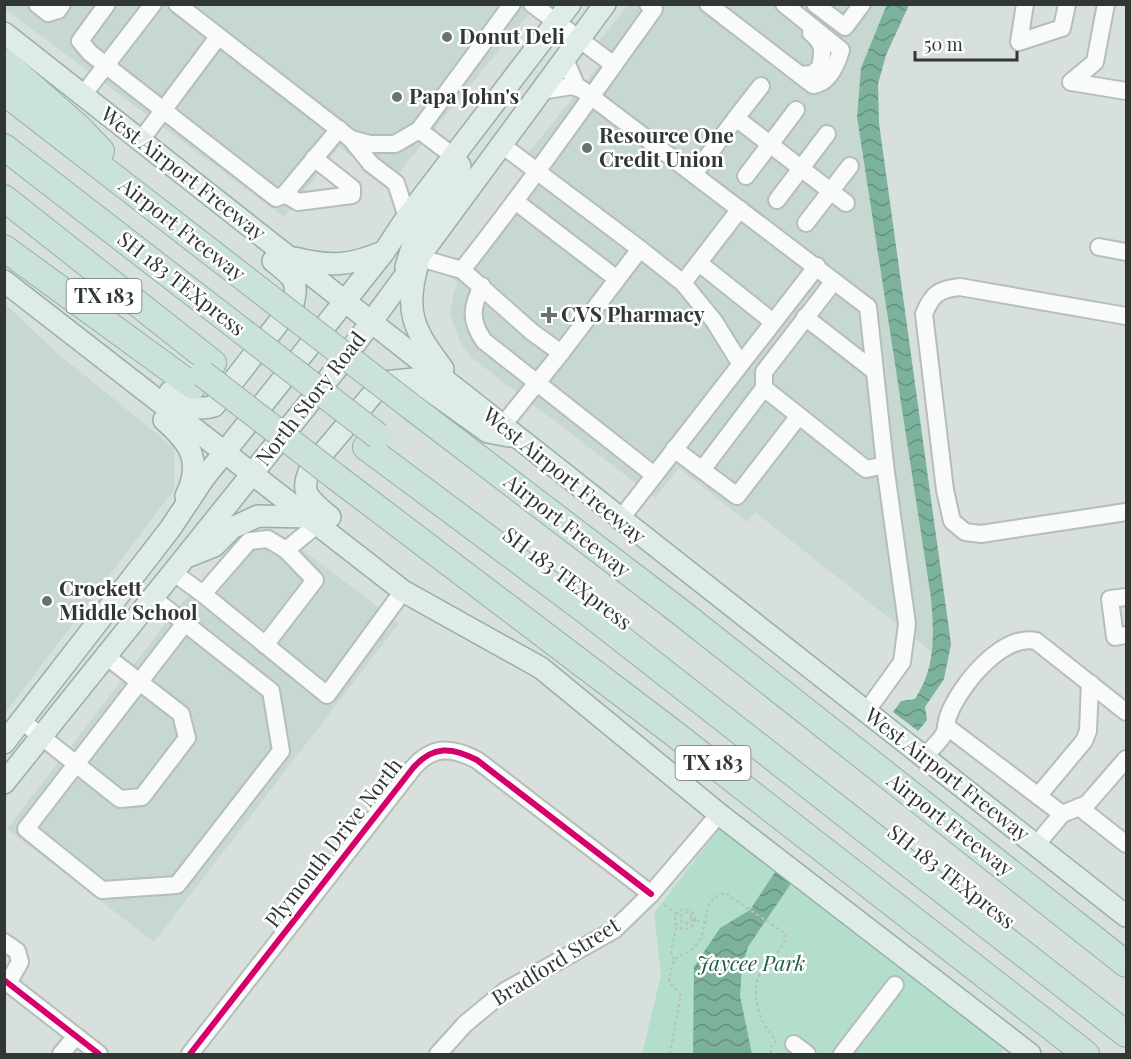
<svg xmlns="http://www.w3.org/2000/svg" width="1131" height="1059" font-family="'Playfair Display',serif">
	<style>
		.built { fill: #c7d8d0 }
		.green { fill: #b3decc }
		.water { fill: url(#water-waves) }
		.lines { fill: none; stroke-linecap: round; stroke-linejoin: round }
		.minor-casing { stroke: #b6bdba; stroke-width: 20 }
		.major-casing { stroke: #96b0a7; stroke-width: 24 }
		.highway-casing { stroke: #96b0a7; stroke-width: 28 }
		.path { stroke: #bbbebd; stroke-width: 2; stroke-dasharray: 3 3; stroke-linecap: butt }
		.minor { stroke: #f9fafa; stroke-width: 16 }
		.major { stroke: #deebe7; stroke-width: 21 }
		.highway { stroke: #cbe2da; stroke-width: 26 }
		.highway-bridge-casing { stroke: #96b0a7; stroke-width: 28; stroke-linecap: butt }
		.highway-bridge { stroke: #cbe2da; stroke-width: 26 }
		.cycleway-casing { stroke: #fff; stroke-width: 10 }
		.cycleway { stroke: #d6006c; stroke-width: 6 }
		.poi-dot { fill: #6a726f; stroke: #fff; stroke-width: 2 }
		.labels { text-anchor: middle; stroke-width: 5; stroke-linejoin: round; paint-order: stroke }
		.shield { fill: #fff; stroke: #6e7371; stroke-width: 1.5 }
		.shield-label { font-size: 20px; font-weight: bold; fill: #303734 }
		.poi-label { font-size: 21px; font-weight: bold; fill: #303734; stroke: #fff; text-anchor: start }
		.street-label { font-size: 21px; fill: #303734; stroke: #fff }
		.park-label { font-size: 21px; font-style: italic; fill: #235c47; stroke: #fff }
	</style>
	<defs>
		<pattern id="water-waves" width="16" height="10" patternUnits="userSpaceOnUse" patternTransform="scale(1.5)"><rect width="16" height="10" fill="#7cb19c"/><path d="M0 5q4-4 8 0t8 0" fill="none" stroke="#669180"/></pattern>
	</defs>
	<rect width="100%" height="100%" fill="#d7e0dc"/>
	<g class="built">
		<path d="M4 5H536L389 185 339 147 284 217 5 9Z"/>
		<path d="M628 5H887L861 68 857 117 931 598 934 634 932 652 755 512 747 522 679 468 655 498 471 357 460 342 450 314 454 291 458 283 447 274 527 173 518 166 598 66 587 56Z"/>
		<path d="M5 304 57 353 174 448V490L5 713Z"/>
		<path d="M270 534 287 538 399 623 154 942 7 829 179 606 248 537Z"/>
	</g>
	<path class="green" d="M721 826 1006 1048 999 1054H642L661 975 654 913Z"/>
	<g class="water">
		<path d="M887 4 909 5 886 55 878 84 879 123 951 644 944 679 925 707 927 720 918 731 893 712 901 701 915 699C936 667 934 635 931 598L857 117 861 68Z"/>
		<path d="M777 869 792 882 748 947 742 967 740 996 752 1054H693L694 967 720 928 750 910Z"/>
	</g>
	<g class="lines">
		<g class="minor-casing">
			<g id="minor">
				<path d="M37 4 48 13 58 10 62 4"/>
				<path d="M107 4 80 41 90 53 276 198 284 195 339 129"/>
				<path d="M177 4 351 139 370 144H395L419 130 512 4"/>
				<path d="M532 4 614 65"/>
				<path d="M708 4 813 85C829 83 837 64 841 50L784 4"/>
				<path d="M815 4 845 27 862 4"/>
				<path d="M1025 4 1019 42 1062 28 1067 4"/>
				<path d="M565 59 576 85 868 307 885 465 866 469 764 388V372L834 281"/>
				<path d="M800 75 812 74 820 68C823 52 825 44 811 33"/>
				<path d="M1071 82 1095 62 1106 4"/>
				<path d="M1071 82 1126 91"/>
				<path d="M541 91 572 86 583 90"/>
				<path d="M83 95 153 4"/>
				<path d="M736 118 761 86"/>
				<path d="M419 130 453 156"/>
				<path d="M351 139 371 164 396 183 407 217"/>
				<path d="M141 140 218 37"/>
				<path d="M502 145 640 249 561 353 532 332 462 270C529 185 591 97 654 9L648 4"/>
				<path d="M694 174 736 118 846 203"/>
				<path d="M746 176 796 110"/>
				<path d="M285 194 298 202 352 195V188L314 158"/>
				<path d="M777 200 827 134"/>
				<path d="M515 201 617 279"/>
				<path d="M806 223 850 166"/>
				<path d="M1099 247 1126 252"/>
				<path d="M640 249 683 283 714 321 740 363"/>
				<path d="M420 258 462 270"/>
				<path d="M699 263 773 322"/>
				<path d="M683 283 740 209"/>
				<path d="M482 286C471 308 470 321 484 341L654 475"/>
				<path d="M1126 316 960 287C939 289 932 294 924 314L945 490 952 521 965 532 981 534 1126 512"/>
				<path d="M805 317 873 370"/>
				<path d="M503 425 561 353"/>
				<path d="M674 449 737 496 798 417"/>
				<path d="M702 470 764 388"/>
				<path d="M619 521 817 266"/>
				<path d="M174 573 203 594 249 541 268 539 286 550 319 523"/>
				<path d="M203 594 327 695 403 591"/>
				<path d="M1126 597 1110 599 1115 637 1126 635"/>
				<path d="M153 598 271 691 281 751 177 885 102 890 26 829 185 623"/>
				<path d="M265 645 315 580 286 550"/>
				<path d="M866 712 902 662 907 624 885 465"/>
				<path d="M22 721 120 799 142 797 187 738 181 714 106 656"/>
				<path d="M946 726 1062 814"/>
				<path d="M924 757C930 750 941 741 945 732 947 727 946 720 949 714 961 684 1002 634 1036 641L1126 712"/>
				<path d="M1038 796 1084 741 1088 731 1090 683"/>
				<path d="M1079 807 1126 844"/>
				<path d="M1036 845 1062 814 1087 804 1126 759"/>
				<path d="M4 942 17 951 20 962 8 983"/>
				<path d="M4 980 99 1054"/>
				<path d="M794 1044 807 1054"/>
				<path d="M61 1054 76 1036"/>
				<path d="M190 1054 413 768C433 745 452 747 477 760L651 894"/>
				<path d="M438 1054 465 1024 505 991 614 930 651 894 719 814"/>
				<path d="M842 1054 895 985"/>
			</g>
		</g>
		<g class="major-casing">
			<g id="major">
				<path d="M4 33C376 330 751 623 1126 916"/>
				<path d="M294 258C330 267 349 266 383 252"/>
				<path d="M418 263C404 312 413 329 443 369"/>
				<path d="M406 267 415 237 458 175 460 166 453 156"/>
				<path d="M4 281 403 591 541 668 719 814 1030 1054"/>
				<path d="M170 392C185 404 194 412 214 406L293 304C300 279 291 276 273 261"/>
				<path d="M164 420C190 443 203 461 186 496"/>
				<path d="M330 517C310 500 297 493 312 466L383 382 414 379 488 432 509 436"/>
				<path d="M189 556 214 546 232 528 258 516 309 517"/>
				<path d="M4 743 170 529 204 478 384 252 407 217 570 4"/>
				<path d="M4 783 341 363 605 4"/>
			</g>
		</g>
		<g class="highway-casing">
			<g id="highway">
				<path d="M4 62 78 127 101 151"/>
				<path d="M4 92 270 298"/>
				<path d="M4 147 242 331"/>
				<path d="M4 198 213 363"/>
				<path d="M4 248 193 386"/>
				<path d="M409 405 679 611 1126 964"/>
				<path d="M366 447 586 611 1126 1034"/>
				<path d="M336 477 667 728 1086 1054"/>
			</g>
		</g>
		<g class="path">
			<path d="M664 905 678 915"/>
			<circle cx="685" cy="919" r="10"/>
			<circle cx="686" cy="918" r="5.5"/>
			<path d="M691 920 704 922"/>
			<path d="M674 959 671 952 677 924"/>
			<path d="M670 1054 681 995 669 982C674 945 680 964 697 944 711 927 699 898 725 893L786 934C785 950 768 958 761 972 749 992 760 1025 776 1040L771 1047V1054"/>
		</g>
		<use href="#minor" class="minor"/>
		<use href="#major" class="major"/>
		<use href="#highway" class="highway"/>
		<g class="highway-bridge-casing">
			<g id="highway-bridge">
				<path d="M270 298 409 405"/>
				<path d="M242 331 378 436"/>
				<path d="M203 374 336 477"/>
			</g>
		</g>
		<use href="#highway-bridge" class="highway-bridge"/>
		<g class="cycleway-casing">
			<g id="cycleway">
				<path d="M4 980 99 1054"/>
				<path d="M190 1054 413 768C433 745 452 747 477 760L651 894"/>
			</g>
		</g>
		<use href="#cycleway" class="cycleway"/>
	</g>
	<g class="poi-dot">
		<circle cx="447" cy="37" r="6"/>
		<circle cx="397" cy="97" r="6"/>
		<circle cx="587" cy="148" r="6"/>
		<path d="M546 306h6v6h6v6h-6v6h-6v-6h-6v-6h6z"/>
		<circle cx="47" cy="601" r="6"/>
	</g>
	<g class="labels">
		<g class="shield">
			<rect x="66.5" y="279" width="75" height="34" rx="4.5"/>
			<rect x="675.5" y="746" width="75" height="34" rx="4.5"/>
		</g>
		<g class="shield-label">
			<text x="104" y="303">TX 183</text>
			<text x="713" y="770">TX 183</text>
		</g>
		<g class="poi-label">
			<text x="459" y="44">Donut Deli</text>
			<text x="409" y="104">Papa John's</text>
			<text x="599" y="143">Resource One<tspan x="599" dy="24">Credit Union</tspan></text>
			<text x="561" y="322">CVS Pharmacy</text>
			<text x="59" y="596">Crockett<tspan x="59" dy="24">Middle School</tspan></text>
		</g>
		<g class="street-label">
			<text transform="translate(183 174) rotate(38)" y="7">West Airport Freeway</text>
			<text transform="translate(182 230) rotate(38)" y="7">Airport Freeway</text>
			<text transform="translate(181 284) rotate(38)" y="7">SH 183 TEXpress</text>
			<text transform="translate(311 399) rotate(-52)" y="7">North Story Road</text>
			<text transform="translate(564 476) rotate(39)" y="7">West Airport Freeway</text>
			<text transform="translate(567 526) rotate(38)" y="7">Airport Freeway</text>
			<text transform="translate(567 579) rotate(37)" y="7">SH 183 TEXpress</text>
			<text transform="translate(947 775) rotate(38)" y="7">West Airport Freeway</text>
			<text transform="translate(950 825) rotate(38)" y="7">Airport Freeway</text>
			<text transform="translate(334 843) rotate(-52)" y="7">Plymouth Drive North</text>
			<text transform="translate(951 877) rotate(38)" y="7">SH 183 TEXpress</text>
			<text transform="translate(556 962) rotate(-32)" y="7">Bradford Street</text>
		</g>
		<g class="park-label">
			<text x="751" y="971">Jaycee Park</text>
		</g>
	</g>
	<rect width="1131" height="1059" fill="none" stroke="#303734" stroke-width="12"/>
	<path d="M915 51v9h102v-9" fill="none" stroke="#303734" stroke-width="3"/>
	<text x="924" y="51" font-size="18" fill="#303734" stroke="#ffffff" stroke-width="4.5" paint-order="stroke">50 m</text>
</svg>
